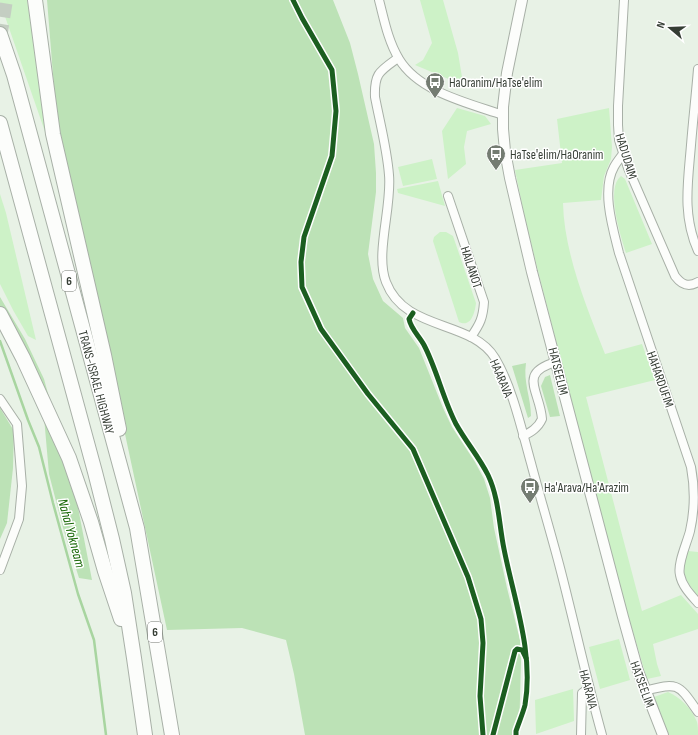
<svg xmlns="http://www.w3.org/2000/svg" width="698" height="735" font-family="'Sofia Sans Condensed',sans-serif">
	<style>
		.green { fill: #cdf2c7 }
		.forest { fill: #bce2b6 }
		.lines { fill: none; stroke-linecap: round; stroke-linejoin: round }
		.stream { stroke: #a8d5a0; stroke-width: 2.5 }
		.motorway-tunnel { stroke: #c4cec2; stroke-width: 14; stroke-dasharray: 14 7; stroke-linecap: butt }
		.minor-casing { stroke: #a8b0a7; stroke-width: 10 }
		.tertiary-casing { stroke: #a8b0a7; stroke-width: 12 }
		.motorway-casing { stroke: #a8b0a7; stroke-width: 16 }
		.minor { stroke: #fcfdfb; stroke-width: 8 }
		.tertiary { stroke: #fcfdfb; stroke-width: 10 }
		.motorway { stroke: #fcfdfb; stroke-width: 14 }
		.cycleway-casing { stroke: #fff; stroke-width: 8 }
		.cycleway { stroke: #1b5e20; stroke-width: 5 }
		.labels { text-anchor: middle; stroke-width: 3; stroke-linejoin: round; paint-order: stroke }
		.shield { fill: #fff; stroke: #727771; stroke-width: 1 }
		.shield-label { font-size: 12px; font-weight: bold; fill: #353d34 }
		.poi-label { font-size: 13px; fill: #353d34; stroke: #fff; text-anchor: start }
		.street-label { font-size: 13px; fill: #353d34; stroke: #fff }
		.water-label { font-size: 14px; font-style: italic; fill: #196807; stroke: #fff }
	</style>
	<rect width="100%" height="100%" fill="#e8f2e6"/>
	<g class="green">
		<path d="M0 0H27L52 152 0 2Z"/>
		<path d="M420 0H443L458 53 463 83 451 80 415 65 423 60 432 43Z"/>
		<path d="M457 108 485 116 491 124 467 131 464 147 466 164 448 179 442 131Z"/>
		<path d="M609 108 612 147 611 159 604 176 601 200 563 203C564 253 587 308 605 354L642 344 655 380 586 397 642 611 681 595 698 614V629L653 644 657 664 661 676 647 679 617 578 538 271 524 214 515 170 562 163 557 119Z"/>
		<path d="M432 159 437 179 403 186 398 167Z"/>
		<path d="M621 176 625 179 652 244 626 253C621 237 605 188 621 176Z"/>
		<path d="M438 181 445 206 398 193 397 189Z"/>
		<path d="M0 194 6 213 36 340 28 336 13 310 0 284Z"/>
		<path d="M440 232H446L453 236 476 303C475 312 471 328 459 322L433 241 434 237Z"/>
		<path d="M688 551 698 552V596C683 577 681 575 688 551Z"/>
		<path d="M619 639 630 680 600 689 589 647Z"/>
		<path d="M573 689 574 721 536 734 535 700Z"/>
		<path d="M668 692C680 697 692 709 697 722 698 725 698 731 698 735H669L654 697Z"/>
	</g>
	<g class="forest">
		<path d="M47 0H333L350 43 358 74 374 144 376 173V192L368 254 373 279 383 301 403 318 405 328 419 348 443 408 452 427 475 462 484 479 490 498 494 528 507 588 520 640 521 662 519 735H305L294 674 286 640 242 628 167 630 56 112Z"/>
		<path d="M0 297 25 339 44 379 75 492 92 580 79 578 63 528 49 474 44 417 0 323Z"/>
		<path d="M526 363C523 382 531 398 531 416L528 418 512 366Z"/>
		<path d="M550 375 560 416 550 417 541 386 545 377Z"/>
		<path d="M0 408 14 431 13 468 7 523 0 539Z"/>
	</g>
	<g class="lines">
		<path class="stream" d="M0 341 28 420 39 447 53 503 78 594 94 640 106 735"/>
		<path class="motorway-tunnel" d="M0 38 6 0"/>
		<g class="minor-casing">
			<g id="minor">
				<path d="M379 0C384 19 388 41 399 59 419 92 468 103 503 115"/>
				<path d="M624 0 618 106V125L619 140 628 168 675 276C681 284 688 288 698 282"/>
				<path d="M398 58C380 71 374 73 375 97 380 123 387 149 389 175 392 207 375 254 386 282 405 332 471 319 495 358 512 386 522 431 531 463 540 497 550 530 559 564 574 621 586 678 602 735"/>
				<path d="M698 69C696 94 693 120 691 145 688 182 682 215 698 251"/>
				<path d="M623 154C620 158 616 163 614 167 601 190 613 229 619 253L691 467C695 489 695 509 690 531 687 543 677 564 680 575 682 586 691 595 698 603"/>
				<path d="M448 196 484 302C483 318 480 324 471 337"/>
				<path d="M0 399 17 424 22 486 19 519 0 570"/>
				<path d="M523 436C531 432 538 428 542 419 540 391 517 373 556 362"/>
				<path d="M645 691C679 681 679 685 698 712"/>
				<path d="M581 735 582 693 589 688"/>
			</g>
		</g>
		<g class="tertiary-casing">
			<path id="tertiary" d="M522 0 507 73 503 107V129L505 151 510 178 532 272 623 617 638 671 663 735"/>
		</g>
		<g class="motorway-casing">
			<g id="motorway">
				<path d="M35 0 53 134 104 355 119 429"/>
				<path d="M0 34 14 75 137 528 172 735"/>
				<path d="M0 123 95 472 112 539 124 593 134 658 145 735"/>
				<path d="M0 314 23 358 69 458 91 522 105 571 121 619"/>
			</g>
		</g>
		<use href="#minor" class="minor"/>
		<use href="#tertiary" class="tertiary"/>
		<use href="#motorway" class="motorway"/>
		<g class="cycleway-casing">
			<g id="cycleway">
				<path d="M293 0 302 18 332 70 336 111 332 156 304 237 301 262 302 287 321 329 368 394 413 449 468 577 481 619 483 643 480 696 483 735"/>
				<path d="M413 313 409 319C411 329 419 336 424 345 437 370 443 399 456 424 466 442 479 457 488 475 499 498 499 525 504 549 514 600 534 653 525 705 523 713 519 722 516 731V735"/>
				<path d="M493 735 515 651 517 649 522 650 526 658"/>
			</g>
		</g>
		<use href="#cycleway" class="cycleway"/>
	</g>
	<defs>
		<g id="bus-pin" transform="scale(1)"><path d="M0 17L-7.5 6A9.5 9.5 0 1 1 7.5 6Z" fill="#747c72" stroke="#fff"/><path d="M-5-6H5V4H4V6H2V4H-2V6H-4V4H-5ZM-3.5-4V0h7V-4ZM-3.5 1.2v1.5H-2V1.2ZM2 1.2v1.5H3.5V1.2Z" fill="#fff"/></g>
	</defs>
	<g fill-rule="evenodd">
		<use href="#bus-pin" x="435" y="82"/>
		<use href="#bus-pin" x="496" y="154"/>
		<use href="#bus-pin" x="530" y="487"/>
	</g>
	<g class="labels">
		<g class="shield">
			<rect x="62" y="271" width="14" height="20" rx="3"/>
			<rect x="148" y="622" width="14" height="20" rx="3"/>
		</g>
		<g class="shield-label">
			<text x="69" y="285">6</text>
			<text x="155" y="636">6</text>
		</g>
		<g class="poi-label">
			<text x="449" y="87">HaOranim/HaTse'elim</text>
			<text x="510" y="159">HaTse'elim/HaOranim</text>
			<text x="544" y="492">Ha'Arava/Ha'Arazim</text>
		</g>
		<g class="street-label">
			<text transform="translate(627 156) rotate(73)" y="5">HADUDAIM</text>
			<text transform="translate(472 267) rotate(72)" y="5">HAILANOT</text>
			<text transform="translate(559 371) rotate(76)" y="5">HATSEELIM</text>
			<text transform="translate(502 378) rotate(67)" y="5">HAARAVA</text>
			<text transform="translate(661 379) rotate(71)" y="5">HAHARDUFIM</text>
			<text transform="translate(97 382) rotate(75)" y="5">TRANS-ISRAEL HIGHWAY</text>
			<text transform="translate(643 684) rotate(70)" y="5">HATSEELIM</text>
			<text transform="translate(589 689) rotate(75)" y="5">HAARAVA</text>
		</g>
		<g class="water-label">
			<text transform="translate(72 533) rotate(75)" y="5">Nahal Yokneam</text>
		</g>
	</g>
	<g transform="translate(670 28) rotate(289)" stroke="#ffffff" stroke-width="3" paint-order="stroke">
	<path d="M0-3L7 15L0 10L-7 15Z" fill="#353d34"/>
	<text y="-6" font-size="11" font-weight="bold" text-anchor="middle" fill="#353d34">N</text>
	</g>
</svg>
